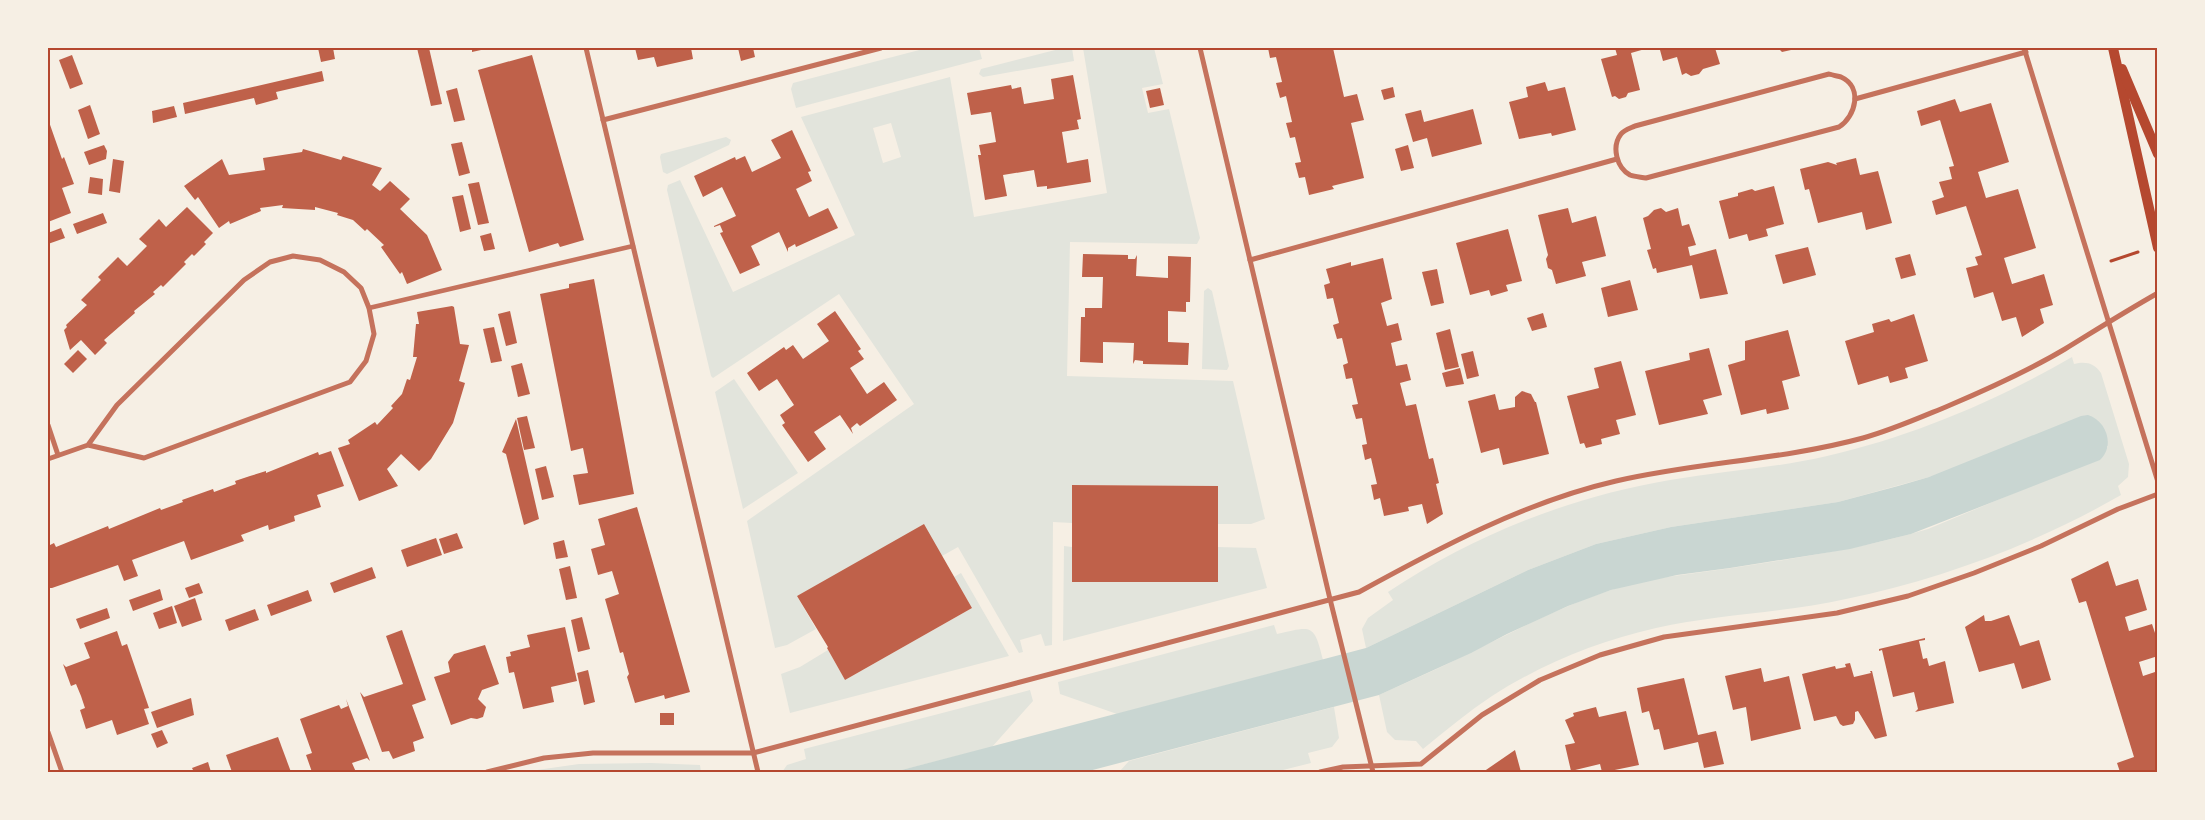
<svg xmlns="http://www.w3.org/2000/svg" width="2205" height="820" font-family="Ubuntu,sans-serif">
	<style>
		.green { fill: #e2e4dc; fill-rule: evenodd }
		.water { fill: #c9d6d2 }
		.building { fill: #bf614a }
		.lines { fill: none; stroke-linecap: round; stroke-linejoin: round }
		.path { stroke: #b5482f; stroke-width: 3 }
		.pedestrian { stroke: #c5725c; stroke-width: 4.5 }
		.minor { stroke: #c5725c; stroke-width: 5 }
		.secondary { stroke: #b5482f; stroke-width: 10 }
		.neatline { fill: none; stroke: #b5482f; stroke-width: 2 }
	</style>
	<rect width="100%" height="100%" fill="#f6efe4"/>
	<g class="green">
		<path d="M927 48H979L982 59 796 108 791 89 793 83Z"/>
		<path d="M1063 48H1072L1074 61 983 77 979 74 981 69Z"/>
		<path d="M1083 48H1154L1163 84 1142 88 1148 113 1169 109 1200 238 1197 244 1070 242 1067 376 1233 381 1265 519 1251 524H1218V486L1072 485V523L1053 522 1052 645 1045 646 1041 634 1020 640 1023 652 1019 653 958 547 942 556 797 596 816 629 787 645 775 648 747 521 914 404 839 294 713 378 711 376 667 190 668 185 680 180 733 292 855 235 801 117 950 77 974 217 1107 193ZM891 123 901 157 883 163 873 128Z"/>
		<path d="M726 137 731 140 729 145 667 174 663 172 660 157 661 154Z"/>
		<path d="M1208 288 1212 291 1229 366 1227 370 1202 369 1204 291Z"/>
		<path d="M2072 357 2074 364C2086 361 2094 363 2101 373L2129 464 2128 477 2118 486 2121 495C2036 544 1942 579 1846 599 1783 613 1719 614 1656 628 1598 641 1542 664 1492 696 1468 712 1446 730 1423 749L1416 741 1395 740 1387 732 1379 695C1409 681 1441 668 1471 652 1523 627 1575 599 1631 584 1664 576 1698 573 1732 568 1798 558 1864 548 1928 529L2103 456 2108 446 1929 477 1838 502 1671 527 1596 544 1528 570 1366 648 1362 629 1368 618 1393 600 1388 592C1473 535 1570 497 1670 480 1723 471 1776 468 1827 456 1913 436 1996 401 2072 357Z"/>
		<path d="M734 379 798 473 743 509 715 392Z"/>
		<path d="M1064 546 1072 547V582H1218V547L1256 548 1267 588 1063 641Z"/>
		<path d="M961 573 1009 656 790 713 781 674 800 667 828 650 845 680 972 608 954 577Z"/>
		<path d="M1274 625 1277 634C1312 626 1314 623 1323 660L1117 714 1060 694 1058 682Z"/>
		<path d="M1030 690 1033 701 992 747 894 772H782L787 765 806 759 804 749Z"/>
		<path d="M1334 707 1339 738 1332 747 1308 753 1311 763 1275 772H1119L1129 761Z"/>
		<path d="M651 763 700 765 701 772H523L579 764Z"/>
	</g>
	<path class="water" d="M2088 415C2107 421 2115 446 2100 460L1911 534 1850 549 1730 568 1677 575 1611 590 1568 606 1507 634 1471 653 1379 695 1085 772H894L1366 648 1528 570 1596 544 1671 527 1838 502 1898 486 1929 477 2081 416Z"/>
	<g class="building">
		<path d="M318 48H333L335 59 321 62Z"/>
		<path d="M417 48H429L442 104 431 106Z"/>
		<path d="M472 48H490L472 52Z"/>
		<path d="M635 48H691L693 59 657 67 654 57 638 60Z"/>
		<path d="M738 48H753L755 57 741 61Z"/>
		<path d="M1268 48H1333L1344 97 1357 94 1364 120 1351 123 1364 178 1332 186 1334 189 1309 195 1305 177 1299 178 1295 163 1301 162 1295 137 1290 138 1286 123 1292 122 1286 96 1280 98 1276 83 1282 82 1276 57 1270 58Z"/>
		<path d="M1615 48H1645V49L1631 53 1640 90 1628 93 1626 97 1619 99 1615 96 1612 97 1601 59 1617 55Z"/>
		<path d="M1671 48H1715L1720 64 1703 69 1699 74 1691 76 1686 73 1682 75 1677 57 1663 61 1660 50Z"/>
		<path d="M1778 48H1792L1791 50 1782 52Z"/>
		<path d="M72 55 83 84 70 89 59 60Z"/>
		<path d="M532 55 584 240 560 247 558 243 529 252 478 70Z"/>
		<path d="M322 71 324 81 276 92 278 99 256 105 254 98 185 114 183 103Z"/>
		<path d="M1073 75 1081 119 1077 120 1079 129 1062 132 1067 163 1088 159 1091 182 1047 189V186L1037 187 1034 170 1003 175 1007 196 985 200 978 155H981L979 145 996 142 991 112 971 115 967 93 1011 85 1012 89 1021 87 1024 104 1054 99 1051 79Z"/>
		<path d="M1545 82 1548 91 1565 87 1576 130 1552 136 1551 133 1519 139 1509 102 1528 97 1526 87Z"/>
		<path d="M1393 87 1395 97 1384 100 1381 90Z"/>
		<path d="M457 88 465 120 454 122 446 91Z"/>
		<path d="M1160 88 1164 105 1150 108 1146 91Z"/>
		<path d="M1955 99 1960 112 1991 103 2009 162 1978 172 1986 198 2018 189 2036 248 2004 258 2012 284 2044 274 2053 305 2040 309 2044 323 2022 337 2016 317 2002 321 1993 292 1974 298 1966 268 1978 265 1975 257 1982 255 1966 206 1936 215 1932 201 1944 197 1939 182 1952 179 1949 167 1954 166 1940 120 1921 126 1917 111Z"/>
		<path d="M90 105 100 134 88 139 78 110Z"/>
		<path d="M174 106 177 117 153 123 152 111Z"/>
		<path d="M1473 109 1482 144 1432 157 1427 138 1413 142 1405 114 1421 110 1424 122Z"/>
		<path d="M48 119 62 159 64 157 74 184 62 188 71 213 48 222Z"/>
		<path d="M792 130 811 171 808 172 812 181 796 189 809 217 828 208 838 228 796 247 795 244 788 248V252L779 232 751 246 760 265 740 274 720 233 723 232 720 225 714 227V226L736 216 722 187 703 197 694 176 735 157 736 160 745 156 752 172 781 158 771 140Z"/>
		<path d="M462 142 470 173 459 176 451 144Z"/>
		<path d="M104 145 107 151 106 159 89 165 84 152Z"/>
		<path d="M1408 145 1414 168 1401 171 1395 149Z"/>
		<path d="M303 149 341 160 343 156 382 168 372 185 380 191 390 181 410 199 400 209 427 235 442 270 407 284 402 272 400 274 381 247 384 245 367 229 365 231 353 220 337 215 338 213 315 207V210L282 208 283 205 260 208 261 211 230 224 229 221 219 228 198 197 195 200 184 186 222 159 229 175 265 170 263 158 302 152Z"/>
		<path d="M1856 158 1860 175 1878 171 1892 223 1866 230 1862 212 1818 223 1809 189 1805 190 1800 169 1828 162 1837 165 1836 163Z"/>
		<path d="M113 159 124 161 120 193 109 191Z"/>
		<path d="M90 177 103 179 102 195 88 193Z"/>
		<path d="M479 182 489 223 478 225 468 184Z"/>
		<path d="M1774 186 1784 224 1766 229 1768 236 1749 241 1747 234 1729 239 1719 201 1738 196V193L1752 189 1755 191Z"/>
		<path d="M463 195 471 229 460 232 452 197Z"/>
		<path d="M187 207 213 233 204 242 206 244 194 256 192 254 184 262 186 264 163 287 161 285 153 292 155 294 134 311 135 313 104 340 107 343 95 355 81 340 70 350 64 330 67 327 66 325 87 305 81 300 101 280 98 277 118 257 127 266 147 246 139 239 159 219 166 227Z"/>
		<path d="M1568 208 1572 223 1596 216 1606 256 1582 262 1586 276 1556 284 1552 270 1548 268 1546 259 1548 255 1538 215Z"/>
		<path d="M1661 208 1666 212 1678 208 1682 226 1689 224 1696 245 1688 247 1690 256 1716 249 1728 294 1700 299 1692 265 1657 273 1656 268 1653 269 1647 250 1651 249 1643 218 1648 216 1654 210Z"/>
		<path d="M103 213 107 223 77 234 73 224Z"/>
		<path d="M61 228 65 238 48 244V233Z"/>
		<path d="M1508 229 1522 281 1506 285 1508 291 1491 296 1489 290 1470 295 1456 243Z"/>
		<path d="M491 233 495 249 484 251 480 236Z"/>
		<path d="M1808 247 1816 275 1783 284 1775 255Z"/>
		<path d="M1083 254 1128 255V259H1135L1137 255 1136 276 1168 278V256L1191 257 1190 302H1186V312L1168 311V342L1189 343 1188 365 1143 364V361L1135 360 1133 364 1134 343 1103 342V363L1080 362 1081 317H1085V308H1102L1103 277H1082Z"/>
		<path d="M1910 254 1916 275 1901 279 1895 258Z"/>
		<path d="M1383 258 1392 299 1381 303 1387 326 1398 323 1402 340 1391 343 1396 366 1407 364 1411 380 1400 383 1406 406 1416 404 1429 459 1433 458 1439 483 1436 484 1443 514 1427 524 1422 504 1408 507 1409 511 1384 516 1380 498 1374 500 1371 485 1377 484 1371 458 1365 460 1362 445 1367 444 1362 418 1356 419 1352 405 1358 404 1352 378 1346 379 1343 365 1348 363 1342 338 1337 339 1333 325 1339 323 1333 298 1327 299 1324 285 1330 283 1326 269 1351 262V266Z"/>
		<path d="M1437 269 1444 303 1431 306 1422 272Z"/>
		<path d="M594 279 634 494 579 505 573 475 588 473 583 448 571 451 540 294 569 288V284Z"/>
		<path d="M1630 280 1638 310 1608 317 1601 288Z"/>
		<path d="M452 306 454 307 460 344 469 345 459 381 465 383 453 423 431 459 419 471 401 454 387 469 398 486 359 501 338 448 350 444 348 440 375 422 377 425 393 408 391 406 402 394 407 379 410 380 417 357H413L416 324H419L417 312Z"/>
		<path d="M510 311 517 343 506 346 498 314Z"/>
		<path d="M835 311 861 349 858 351 864 359 850 368 867 394 884 382 897 400 860 426 857 423 851 428 853 434 840 415 814 432 826 449 808 462 782 425 785 423 780 415 794 405 777 379 759 391 747 373 784 347 786 350 793 345 803 359 829 341 817 324Z"/>
		<path d="M1543 313 1547 327 1532 331 1527 318Z"/>
		<path d="M1914 314 1928 361 1905 368 1908 378 1890 383 1888 376 1858 385 1845 341 1874 332 1872 324 1889 319 1891 322Z"/>
		<path d="M494 327 502 361 491 363 483 329Z"/>
		<path d="M1450 329 1459 367 1445 370 1436 333Z"/>
		<path d="M1788 330 1800 376 1782 381 1789 409 1767 414 1766 409 1741 415 1728 365 1745 360V341Z"/>
		<path d="M1709 348 1722 395 1703 400 1708 414 1659 425 1645 371 1690 360 1689 353Z"/>
		<path d="M78 350 87 359 73 373 64 364Z"/>
		<path d="M1473 351 1479 376 1467 379 1461 354Z"/>
		<path d="M1621 361 1636 415 1616 420 1620 434 1601 439 1602 444 1586 448 1584 443 1580 444 1567 396 1599 388 1594 368Z"/>
		<path d="M522 363 530 394 518 397 511 366Z"/>
		<path d="M1460 368 1464 384 1446 387 1442 373Z"/>
		<path d="M1522 391 1531 394 1535 402H1536L1549 454 1503 465 1499 448 1481 453 1468 401 1495 394 1499 410 1515 407V397Z"/>
		<path d="M527 416 535 448 524 450 517 418Z"/>
		<path d="M516 419 539 519 524 525 506 454 502 452Z"/>
		<path d="M331 451 344 486 317 495 321 507 294 516 295 521 269 530 268 525 241 535 244 541 191 560 184 541 132 560 138 576 124 581 118 565 52 588H48V546L54 543 56 547 108 526 109 529 160 508 161 510 183 502 182 500 213 489 214 492 236 484 235 481 250 476 266 471V473L318 452 319 455Z"/>
		<path d="M546 466 554 497 542 500 535 469Z"/>
		<path d="M1072 485 1218 486V582H1072Z"/>
		<path d="M637 507 690 692 665 699 664 695 635 703 627 677 629 674 623 652 620 653 605 599 619 594 612 571 598 575 591 549 605 545 598 519Z"/>
		<path d="M924 524 972 608 845 680 827 648 828 647 797 596Z"/>
		<path d="M457 533 463 548 444 554 439 539Z"/>
		<path d="M436 538 442 555 407 567 401 550Z"/>
		<path d="M564 540 568 557 556 559 553 543Z"/>
		<path d="M2108 561 2116 586 2138 579 2147 610 2125 617 2129 631 2152 624 2158 642V656L2139 662 2143 676 2158 671V772H2120L2117 763 2134 757 2086 601 2079 603 2071 579Z"/>
		<path d="M570 566 577 598 566 600 559 569Z"/>
		<path d="M372 567 376 578 334 593 330 583Z"/>
		<path d="M199 583 203 593 189 598 185 588Z"/>
		<path d="M160 589 163 600 133 611 129 600Z"/>
		<path d="M308 590 312 601 271 616 267 605Z"/>
		<path d="M195 598 202 620 182 627 174 606Z"/>
		<path d="M172 606 177 623 159 629 153 613Z"/>
		<path d="M107 608 110 618 80 629 76 619Z"/>
		<path d="M255 609 259 620 229 631 225 620Z"/>
		<path d="M1984 615 1985 621H1991L2009 615 2020 646 2039 640 2051 680 2022 689 2014 663 1979 672 1965 627Z"/>
		<path d="M582 617 590 649 578 652 571 620Z"/>
		<path d="M565 627 577 681 551 687 554 702 523 709 514 672 509 673 506 657 511 656 510 652 530 647 527 635Z"/>
		<path d="M402 630 426 700 412 705 424 738 413 742 415 751 393 759 389 751 382 752 360 692 364 697 403 684 386 636Z"/>
		<path d="M117 631 122 646 127 644 149 708 144 709 149 724 117 735 112 720 86 729 80 710 85 708 81 696 76 684 71 686 63 664 66 667 90 658 84 643Z"/>
		<path d="M1925 638V640L1919 641 1923 659 1927 658 1929 666 1945 661 1954 703 1915 712 1918 709 1914 692 1893 697 1882 650 1879 651V649Z"/>
		<path d="M485 645 499 684 482 690 478 699 486 707 483 717 477 719 471 718 451 725 434 677 450 672 448 662 454 654Z"/>
		<path d="M1850 663 1854 677 1871 673 1870 671H1872L1887 736 1875 739 1858 711 1855 712V720L1853 724 1843 726 1840 724 1836 716 1814 721 1802 674 1835 666 1836 669 1846 667 1845 664Z"/>
		<path d="M1761 668 1764 682 1789 676 1801 729 1751 741 1746 707 1733 710 1725 676Z"/>
		<path d="M588 670 595 702 584 705 577 673Z"/>
		<path d="M1684 678 1698 735 1716 731 1724 764 1704 768 1698 742 1664 750 1659 729 1654 730 1649 711 1642 713 1637 688Z"/>
		<path d="M191 698 194 715 157 728 151 712Z"/>
		<path d="M346 699 370 761 367 758 352 763 356 772H312L306 755 312 753 300 719 339 705 341 709 348 706Z"/>
		<path d="M1596 707 1599 717 1626 711 1639 765 1605 772H1602L1600 764 1571 771 1565 745 1575 743 1565 720 1574 716 1573 713Z"/>
		<rect x="660" y="713" width="14" height="12"/>
		<path d="M162 730 168 743 157 748 151 734Z"/>
		<path d="M278 737 291 772H232L226 755Z"/>
		<path d="M1515 750 1521 772H1483Z"/>
		<path d="M208 762 211 772H194L192 768Z"/>
	</g>
	<g class="lines">
		<path class="path" d="M2111 261 2138 252"/>
		<path class="pedestrian" d="M369 308 633 246"/>
		<g class="minor">
			<path d="M586 48 758 772"/>
			<path d="M1200 48 1330 599 1373 772"/>
			<path d="M2024 48 2158 482"/>
			<path d="M1829 74C1832 75 1837 76 1841 77 1863 87 1856 116 1839 127L1646 178C1641 177 1635 177 1630 175 1617 168 1611 147 1621 134 1624 130 1631 128 1635 126Z"/>
			<path d="M1855 99 2026 52"/>
			<path d="M603 120 881 48"/>
			<path d="M1250 260 1617 159"/>
			<path d="M48 425 58 455"/>
			<path d="M48 459 88 445 144 458 350 382 366 361 374 334 369 308 361 288 344 272 320 260 293 256 270 262 244 280 117 405 88 445"/>
			<path d="M48 732 62 772"/>
			<path d="M487 772 544 758 593 753H753L1359 592C1441 547 1525 502 1616 481 1698 462 1782 460 1863 438 1892 430 1921 417 1948 406 1988 389 2028 371 2065 349 2096 330 2126 311 2158 293"/>
			<path d="M1320 772 1343 767 1421 764 1482 715 1540 680 1600 655 1664 637 1837 613 1908 596 1974 573 2041 546 2118 509 2158 494"/>
		</g>
		<g class="secondary">
			<path d="M2113 48 2158 248"/>
			<path d="M2122 69 2158 154"/>
		</g>
	</g>
	<rect width="2205" height="820" fill="none" stroke="#f6efe4" stroke-width="98"/>
	<rect x="49" y="49" width="2107" height="722" class="neatline"/>
</svg>
